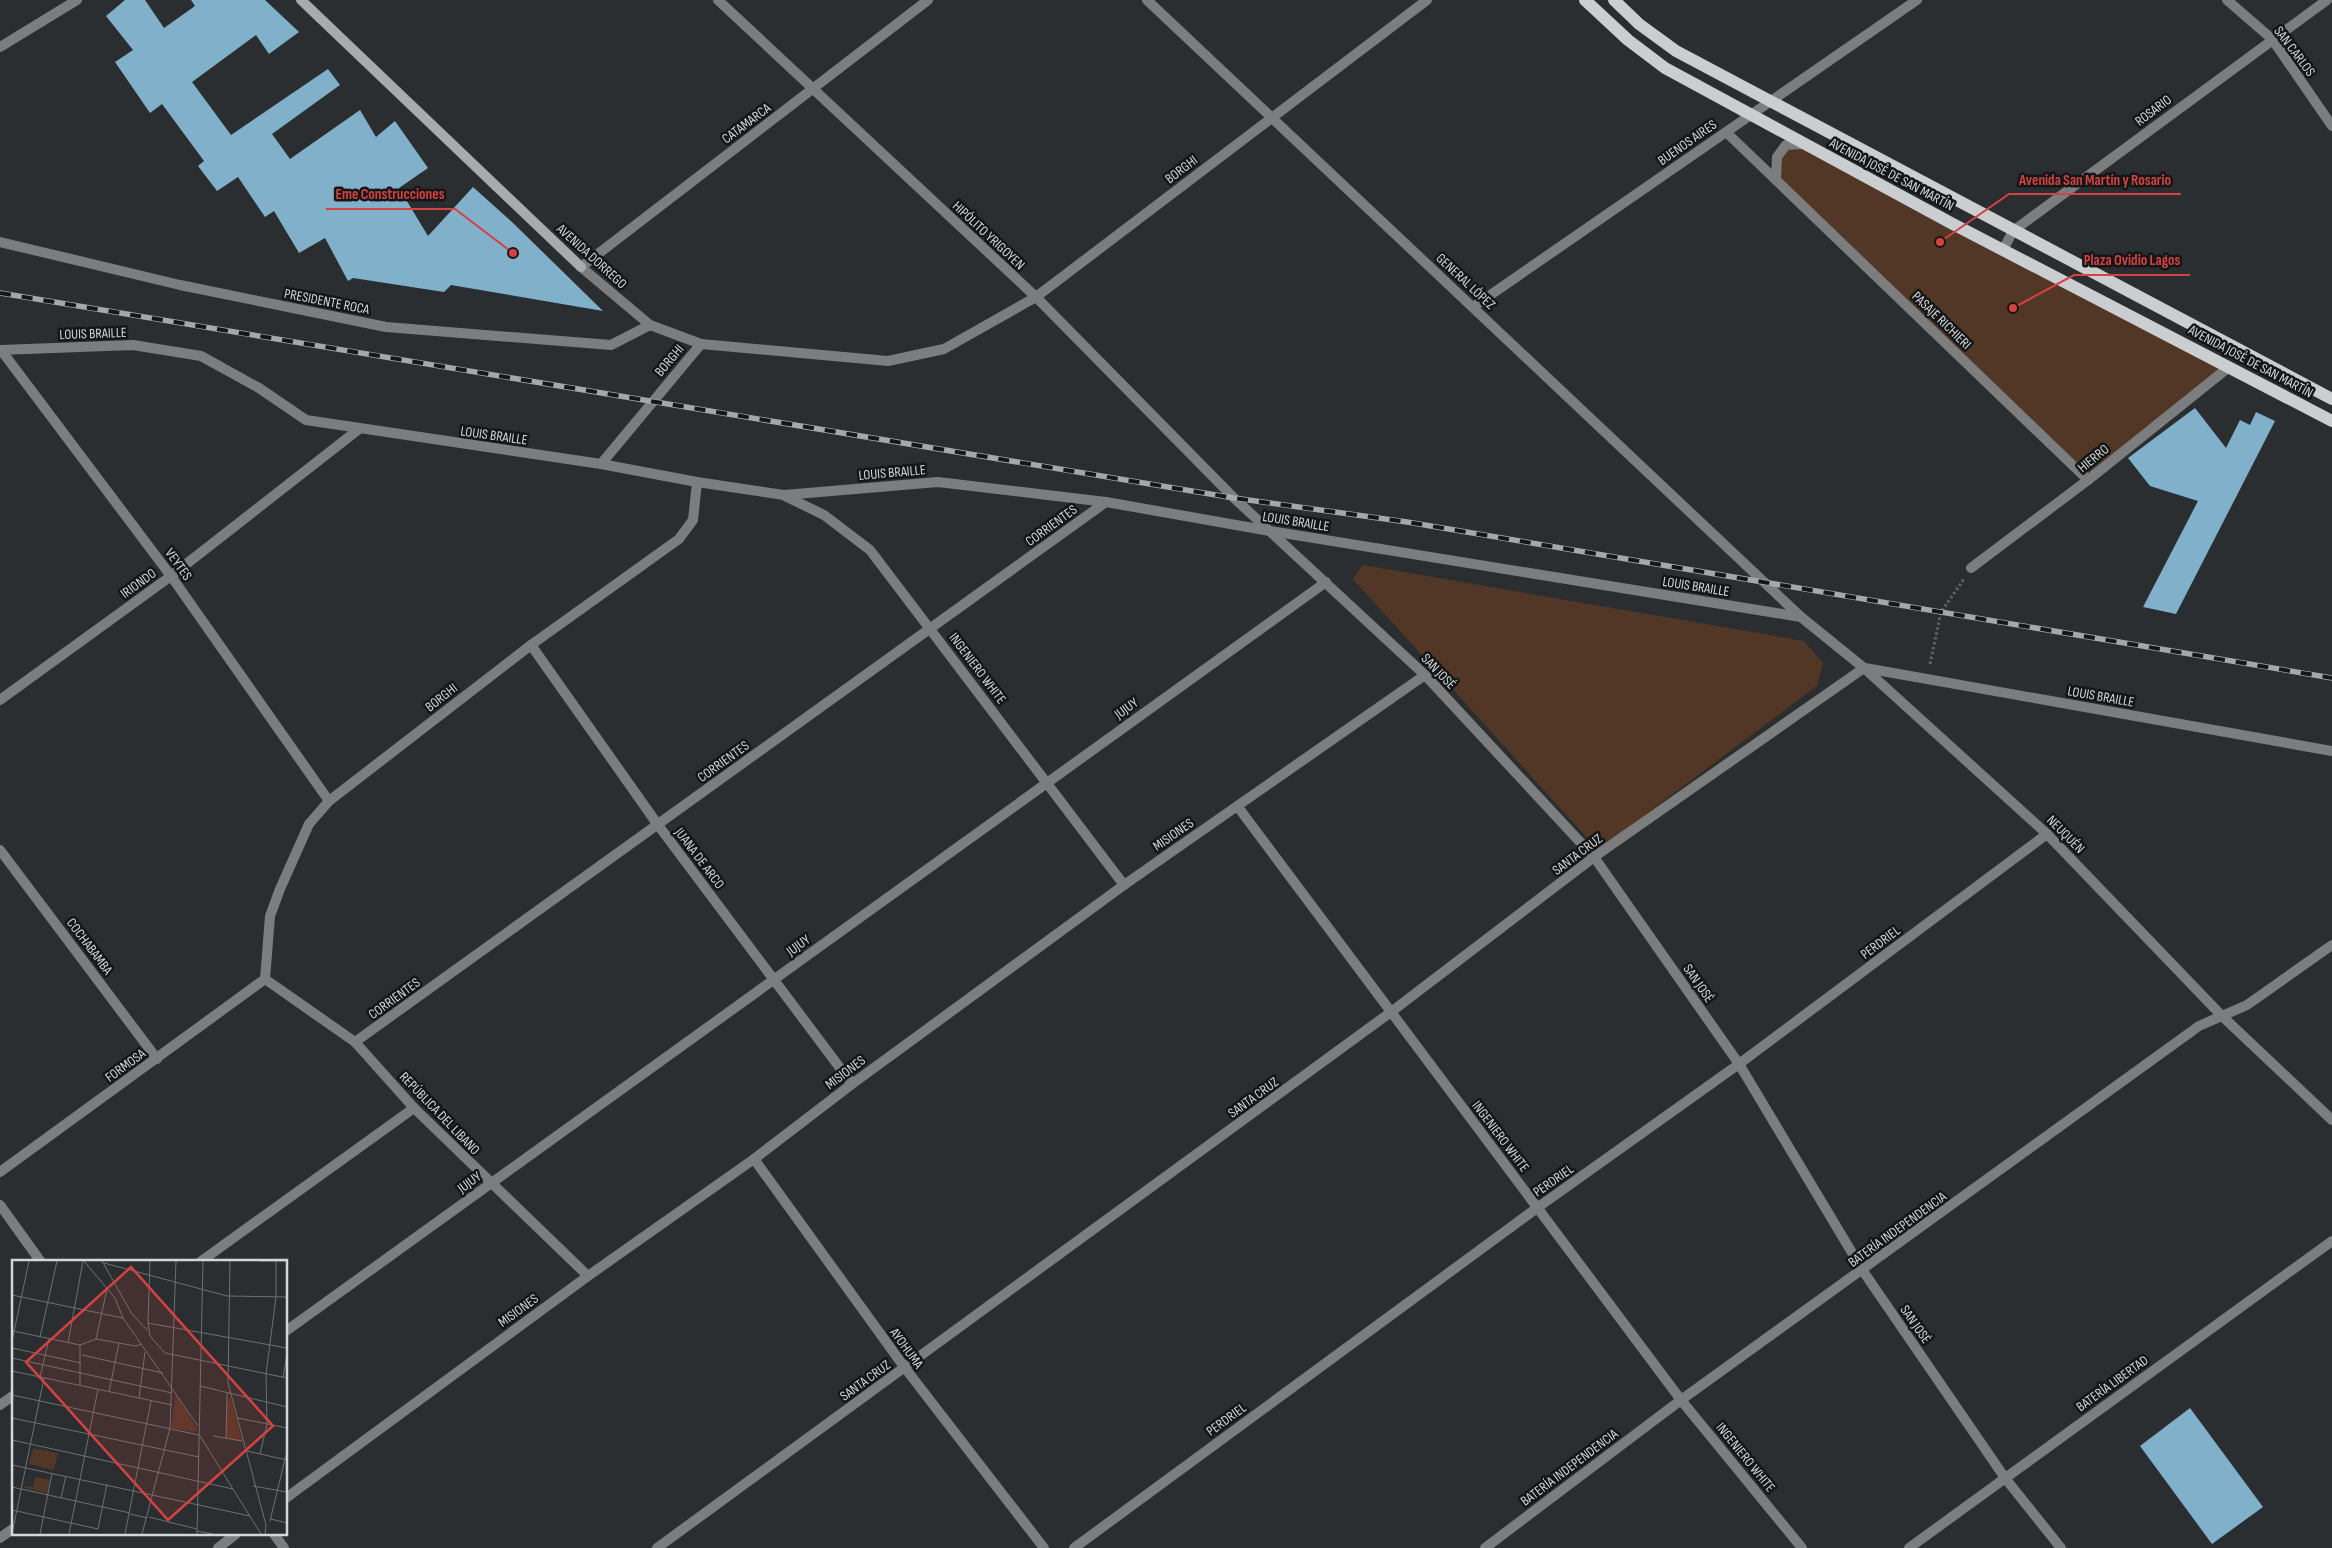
<svg xmlns="http://www.w3.org/2000/svg" width="2332" height="1548" font-family="'Sofia Sans Condensed',sans-serif">
	<style>
		.green { fill: #523727 }
		.building { fill: #81b0cb }
		.lines { fill: none; stroke-linecap: round; stroke-linejoin: round }
		.path { stroke: #5f6365; stroke-width: 3; stroke-dasharray: 2.5 2.5; stroke-linecap: butt }
		.minor { stroke: #7b7d7f; stroke-width: 10 }
		.tertiary { stroke: #7b7d7f; stroke-width: 10 }
		.secondary { stroke: #a8abad; stroke-width: 10 }
		.primary { stroke: #caced0; stroke-width: 12 }
		.rail-casing { stroke: #a5a8aa; stroke-width: 5.5 }
		.rail { stroke: #141617; stroke-width: 4; stroke-dasharray: 11; stroke-linecap: butt }
		.labels { text-anchor: middle; stroke-width: 5; stroke-linejoin: round; paint-order: stroke }
		.street-label { font-size: 14px; fill: #d4d6d8; stroke: #141617 }
		.inset-road { fill: none; stroke: #6e7173; stroke-width: 1 }
		.view { fill: #d64242; fill-opacity: 0.15; stroke: #d64242; stroke-width: 2.5 }
		.inset-edge { fill: none; stroke: #d4d6d8; stroke-width: 2.5 }
		.leader { fill: none; stroke: #d64242; stroke-width: 2 }
		.callout-dot { fill: #d64242; stroke: #141617; stroke-width: 2 }
		.callout-label { font-size: 15px; text-anchor: middle; font-weight: bold; fill: #d64242; stroke: #141617; stroke-width: 5; stroke-linejoin: round; paint-order: stroke }
	</style>
	<rect width="100%" height="100%" fill="#2a2e30"/>
	<g class="green">
		<path d="M1803 144 2229 367 2088 480 1776 180 1786 145Z"/>
		<path d="M1363 565 1804 641 1823 663 1817 686 1598 850 1353 579Z"/>
	</g>
	<g class="building">
		<path d="M125 0H145L164 28 195 6 191 0H265L299 32 269 54 256 35 192 82 231 135 328 69 340 85 272 134 290 159 360 110 376 137 395 121 428 168 399 188 428 236 473 187 512 222 603 311 451 285 444 292 353 278 348 281 325 238 299 253 274 211 265 217 238 177 217 191 198 166 204 161 162 104 150 113 115 62 133 50 106 16Z"/>
		<path d="M2195 408 2226 448 2240 420 2250 425 2256 412 2275 421 2176 614 2143 607 2198 501 2150 486 2128 458Z"/>
		<path d="M2190 1408 2263 1507 2212 1544 2140 1446Z"/>
	</g>
	<g class="lines">
		<path class="path" d="M1930 664 1941 612 1964 579"/>
		<g class="minor">
			<path d="M718 0 1036 297 1234 498 1425 675 1594 857 1739 1064 1863 1271 2005 1478 2061 1548"/>
			<path d="M1147 0 1801 617 1864 668 2047 834 2221 1015 2332 1120"/>
			<path d="M2227 0 2272 39 2332 126"/>
			<path d="M0 47 77 0"/>
			<path d="M1726 132 2088 480"/>
			<path d="M1776 180 1777 157 1786 145 1803 144"/>
			<path d="M0 242 180 285 386 327 611 345 650 325"/>
			<path d="M2003 250 2013 231 2327 0"/>
			<path d="M581 267 928 0"/>
			<path d="M1473 307 1917 0"/>
			<path d="M701 344 888 361 944 349 1036 297 1427 0"/>
			<path d="M0 350 133 345 201 356 259 388 306 420 601 464"/>
			<path d="M1 350 171 576 329 801"/>
			<path d="M697 482 784 495 938 482 1106 502 1270 531 1801 617"/>
			<path d="M785 496 824 515 870 550 1124 885"/>
			<path d="M1971 568 2088 480 2229 367"/>
			<path d="M1865 668 2332 751"/>
			<path d="M0 700 171 576 359 429"/>
			<path d="M1238 807 1681 1400 1802 1548"/>
			<path d="M0 850 157 1059"/>
			<path d="M265 979 270 916 280 889 309 824 329 801 531 645"/>
			<path d="M265 979 355 1042 414 1108 588 1276"/>
			<path d="M355 1042 1106 502"/>
			<path d="M852 1084 1124 885 1425 675"/>
			<path d="M0 1172 265 979"/>
			<path d="M0 1205 41 1262"/>
			<path d="M200 1262 414 1108"/>
			<path d="M286 1331 1326 582"/>
			<path d="M0 1405 14 1395"/>
			<path d="M286 1498 588 1276 754 1159"/>
			<path d="M274 1534 284 1548"/>
			<path d="M0 1538 14 1528"/>
			<path d="M218 1548 236 1534"/>
			<path d="M657 1548 1391 1012 1594 857 1864 668"/>
			<path d="M1074 1548 1537 1208 1739 1064 2047 834"/>
			<path d="M1485 1548 1681 1400 2199 1026 2247 1005 2332 945"/>
			<path d="M1909 1548 2332 1241"/>
		</g>
		<path class="tertiary" d="M581 267 650 325 701 344 601 464 697 482 693 520 679 539 531 645 658 825 852 1084 754 1159 905 1368 1044 1548"/>
		<path class="secondary" d="M301 0 581 267"/>
		<g class="primary">
			<path d="M1585 0 1628 40 1665 68 1951 223 2332 421"/>
			<path d="M1614 0 1639 24 1676 51 2332 399"/>
		</g>
		<g class="rail-casing">
			<path id="rail" d="M0 293 1234 498 1407 522 2332 678"/>
		</g>
		<use href="#rail" class="rail"/>
	</g>
	<g class="labels">
		<g class="street-label">
			<text transform="translate(2295 51) rotate(53)" y="5">SAN CARLOS</text>
			<text transform="translate(2153 110) rotate(-37)" y="5">ROSARIO</text>
			<text transform="translate(746 123) rotate(-37)" y="5">CATAMARCA</text>
			<text transform="translate(1687 142) rotate(-35)" y="5">BUENOS AIRES</text>
			<text transform="translate(1181 169) rotate(-37)" y="5">BORGHI</text>
			<text transform="translate(1892 174) rotate(28)" y="5">AVENIDA JOSÉ DE SAN MARTÍN</text>
			<text transform="translate(989 235) rotate(43)" y="5">HIPÓLITO YRIGOYEN</text>
			<text transform="translate(592 256) rotate(42)" y="5">AVENIDA DORREGO</text>
			<text transform="translate(1466 281) rotate(43)" y="5">GENERAL LÓPEZ</text>
			<text transform="translate(327 301) rotate(11)" y="5">PRESIDENTE ROCA</text>
			<text transform="translate(1942 320) rotate(44)" y="5">PASAJE RICHIERI</text>
			<text transform="translate(93 333) rotate(-2)" y="5">LOUIS BRAILLE</text>
			<text transform="translate(669 360) rotate(-50)" y="5">BORGHI</text>
			<text transform="translate(2251 361) rotate(28)" y="5">AVENIDA JOSÉ DE SAN MARTÍN</text>
			<text transform="translate(494 435) rotate(8)" y="5">LOUIS BRAILLE</text>
			<text transform="translate(2093 458) rotate(-39)" y="5">HIERRO</text>
			<text transform="translate(892 472) rotate(-5)" y="5">LOUIS BRAILLE</text>
			<text transform="translate(1296 521) rotate(9)" y="5">LOUIS BRAILLE</text>
			<text transform="translate(1051 525) rotate(-36)" y="5">CORRIENTES</text>
			<text transform="translate(179 564) rotate(54)" y="5">VEYTES</text>
			<text transform="translate(138 583) rotate(-36)" y="5">IRIONDO</text>
			<text transform="translate(1696 586) rotate(9)" y="5">LOUIS BRAILLE</text>
			<text transform="translate(978 668) rotate(53)" y="5">INGENIERO WHITE</text>
			<text transform="translate(1439 671) rotate(46)" y="5">SAN JOSÉ</text>
			<text transform="translate(2101 696) rotate(10)" y="5">LOUIS BRAILLE</text>
			<text transform="translate(441 697) rotate(-38)" y="5">BORGHI</text>
			<text transform="translate(1126 708) rotate(-36)" y="5">JUJUY</text>
			<text transform="translate(723 761) rotate(-36)" y="5">CORRIENTES</text>
			<text transform="translate(1173 834) rotate(-35)" y="5">MISIONES</text>
			<text transform="translate(2066 834) rotate(45)" y="5">NEUQUÉN</text>
			<text transform="translate(1577 854) rotate(-37)" y="5">SANTA CRUZ</text>
			<text transform="translate(700 858) rotate(53)" y="5">JUANA DE ARCO</text>
			<text transform="translate(1880 942) rotate(-37)" y="5">PERDRIEL</text>
			<text transform="translate(798 945) rotate(-36)" y="5">JUJUY</text>
			<text transform="translate(90 946) rotate(53)" y="5">COCHABAMBA</text>
			<text transform="translate(1699 983) rotate(55)" y="5">SAN JOSÉ</text>
			<text transform="translate(394 998) rotate(-36)" y="5">CORRIENTES</text>
			<text transform="translate(125 1065) rotate(-36)" y="5">FORMOSA</text>
			<text transform="translate(845 1072) rotate(-37)" y="5">MISIONES</text>
			<text transform="translate(1253 1097) rotate(-36)" y="5">SANTA CRUZ</text>
			<text transform="translate(440 1113) rotate(46)" y="5">REPÚBLICA DEL LIBANO</text>
			<text transform="translate(1501 1136) rotate(53)" y="5">INGENIERO WHITE</text>
			<text transform="translate(1553 1180) rotate(-35)" y="5">PERDRIEL</text>
			<text transform="translate(469 1182) rotate(-36)" y="5">JUJUY</text>
			<text transform="translate(1897 1229) rotate(-36)" y="5">BATERÍA INDEPENDENCIA</text>
			<text transform="translate(518 1310) rotate(-36)" y="5">MISIONES</text>
			<text transform="translate(1916 1324) rotate(55)" y="5">SAN JOSÉ</text>
			<text transform="translate(907 1348) rotate(54)" y="5">AYOHUMA</text>
			<text transform="translate(865 1380) rotate(-36)" y="5">SANTA CRUZ</text>
			<text transform="translate(2112 1383) rotate(-36)" y="5">BATERÍA LIBERTAD</text>
			<text transform="translate(1226 1419) rotate(-36)" y="5">PERDRIEL</text>
			<text transform="translate(1746 1457) rotate(51)" y="5">INGENIERO WHITE</text>
			<text transform="translate(1569 1467) rotate(-37)" y="5">BATERÍA INDEPENDENCIA</text>
		</g>
	</g>
	<g transform="translate(12 1260)">
		<rect width="275" height="275" fill="#2a2e30"/>
		<path d="M164 134 185 169V172L159 168ZM218 138 219 139 230 181 214 179 215 139ZM21 188 46 193 42 210 17 204ZM23 217 38 220 35 233 12 228V226L21 227Z" fill="#523727"/>
		<path class="inset-road" d="M72 1 103 38 111 58 186 166M90 1 120 54 136 71M218 1 216 123 254 265 253 274M248 1H275M92 3 215 36 275 37M0 35 111 58M136 63 138 1M1 71 68 85M28 77 45 1M84 79 95 29M0 81 17 1M56 83 71 1M68 85 84 79 124 86 129 84M0 88 69 103M275 88 136 63 138 76 153 93 275 118M70 95 151 113M0 98 160 133M0 111 160 145M28 117 37 79M271 118 275 94M68 125V85M188 126 275 147M97 132 107 83M0 135 187 175M127 138 133 92M0 158 187 197M226 158 275 168M188 176 249 274M201 176 230 181M214 179 215 133M0 180 221 229M235 191 275 200M248 194 255 164 254 114 264 37V1M0 205 238 256M241 226 275 232M0 227 118 253M49 238 54 216M0 250 86 269 95 224M118 254 135 258M137 257 185 269M259 259 275 263M258 261 275 191M185 271 201 274M0 274 32 118M28 274 40 213M57 274 86 129M113 274 139 141M130 274 158 168 164 1M185 274 191 1"/>
		<path class="view" d="M119 7 261 166 156 260 14 102Z"/>
		<rect width="275" height="275" class="inset-edge"/>
	</g>
	<path class="leader" d="M1940 242L2009 194H2181M513 253L455 209H326M2013 308L2074 275H2190"/>
	<g class="callout-dot">
		<circle cx="1940" cy="242" r="5"/>
		<circle cx="513" cy="253" r="5"/>
		<circle cx="2013" cy="308" r="5"/>
	</g>
	<g class="callout-label">
		<text x="2095" y="185">Avenida San Martín y Rosario</text>
		<text x="390" y="199">Eme Construcciones</text>
		<text x="2132" y="265">Plaza Ovidio Lagos</text>
	</g>
</svg>
